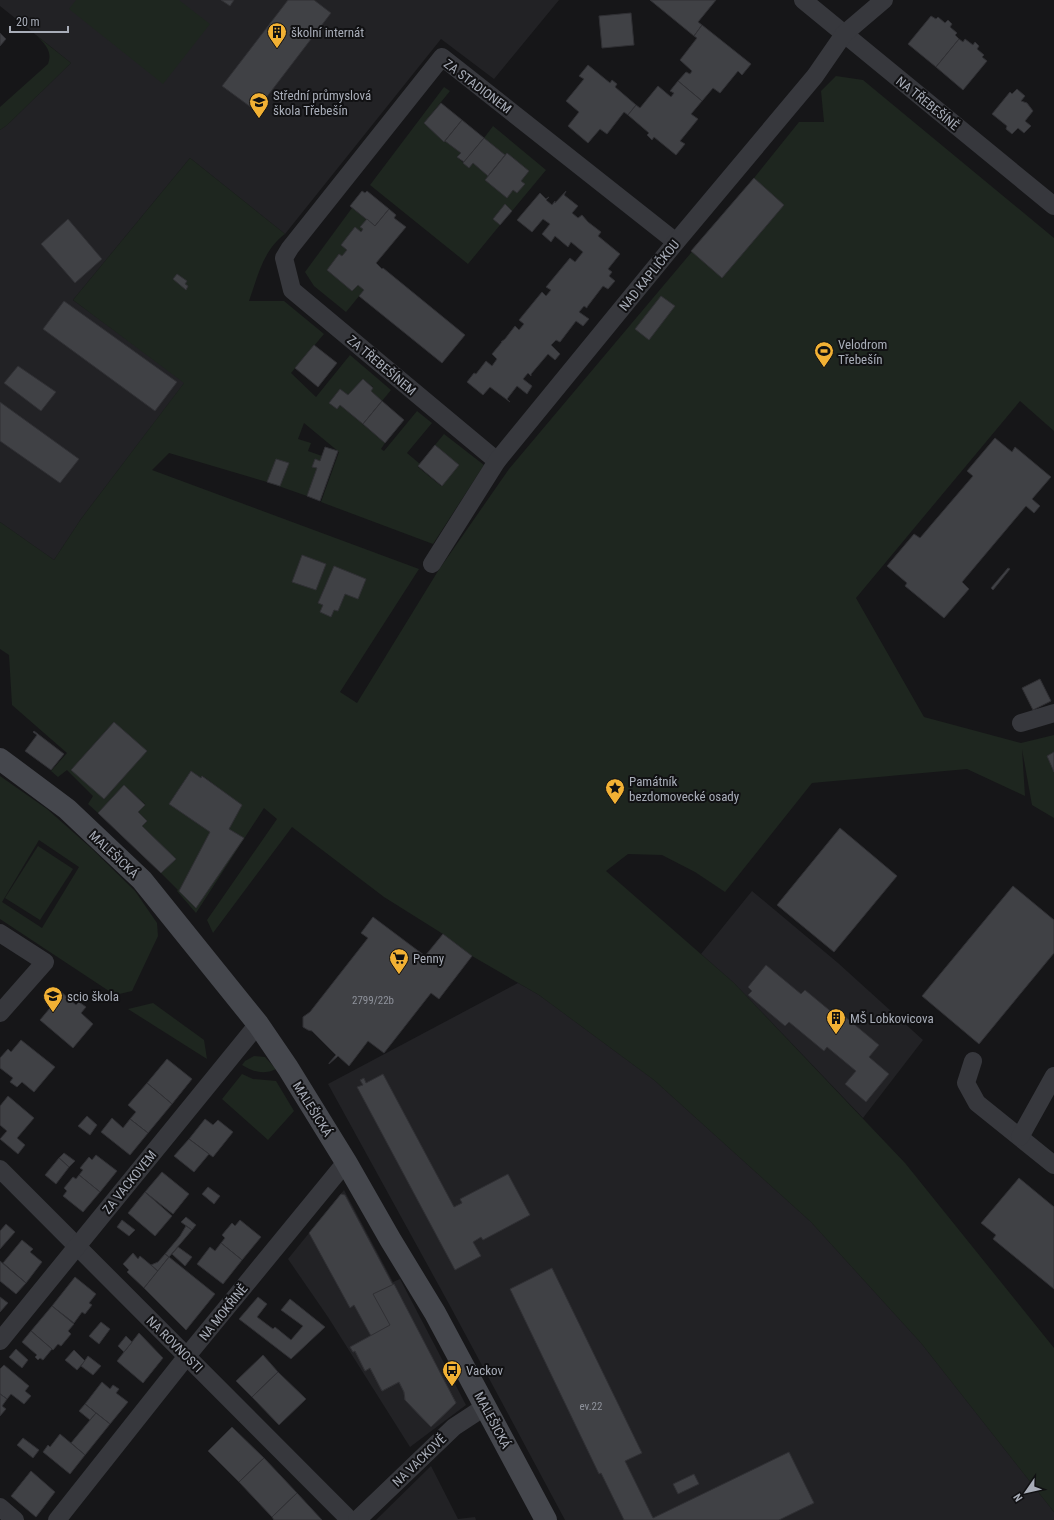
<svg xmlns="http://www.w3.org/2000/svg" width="1054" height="1520" font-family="'Roboto Condensed',sans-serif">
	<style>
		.built { fill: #222225 }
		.green { fill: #1e261f; fill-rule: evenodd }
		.building { fill: #404145; stroke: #303034 }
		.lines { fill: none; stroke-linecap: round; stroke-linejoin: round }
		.street { stroke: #37383d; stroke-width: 18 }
		.secondary { stroke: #45474d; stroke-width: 22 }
		.labels { text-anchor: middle; stroke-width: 4; stroke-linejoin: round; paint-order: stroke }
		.number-label { font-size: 11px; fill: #8e929b }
		.poi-label { font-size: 13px; fill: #a8adb8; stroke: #111113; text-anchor: start }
		.street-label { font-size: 13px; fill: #a8adb8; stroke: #111113 }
	</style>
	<rect width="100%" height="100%" fill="#161618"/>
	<g class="built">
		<path d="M0 0H559L494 79 441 39 285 234 190 158 73 300 185 382 81 519 54 560 0 522V130L7 125 71 63 0 6Z"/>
		<path d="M752 891 838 963 923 1040 863 1118 734 983 701 954Z"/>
		<path d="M518 983 539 995 654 1080 811 1222 921 1343 1054 1512V1520H565L449 1304 328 1084Z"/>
		<path d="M344 1190 393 1282 400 1279 466 1405 410 1447 328 1317 288 1259Z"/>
		<path d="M431 1466 458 1519 475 1517 476 1520H376Z"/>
	</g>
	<g class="green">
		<path d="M76 0H179L210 24 163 84 69 9Z"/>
		<path d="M37 36 71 63 7 125 0 130V107L48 64C53 52 45 44 37 36Z"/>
		<path d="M836 76 863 80 1054 238V431L1020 401 856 598 924 717 1021 743 1054 735V752L1047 756 1054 772V818L1032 805 1022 749 1025 796 967 769 812 783 725 892 695 872 662 855 628 854 606 871 734 983 905 1163 1054 1348V1512L921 1343 811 1222 654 1080 539 995 472 956 443 934 384 897 292 827 213 933 207 920 277 819 264 808 196 913 177 891 178 890 161 873 176 859 142 826 147 821 138 812 145 804 124 785 98 813 88 804 93 796 67 770 58 777 51 771 67 753 12 705 9 655 0 649V522L54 560 81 519 184 383 73 300 190 158 285 234C263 250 258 276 249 301H284L324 334 291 373 316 397 350 355 391 390 382 401 371 391 373 387 363 379 348 395 340 389 329 403 337 409 340 405 385 443 381 449 384 451 417 411 432 423 407 453 420 464 418 467 441 486 458 465 435 445 444 434 484 465 433 544 321 502 339 452 304 423 298 439 311 443 308 451 322 456 320 461 315 459 312 467 317 468 307 496 267 482 169 453 152 470 419 569 340 692 357 703 438 571 509 469 754 178 799 122H824L821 91ZM302 555 326 564 316 590 292 582ZM334 566 365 579 345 594 338 611 334 610 331 616 320 612 323 605 318 603ZM114 722 146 751 71 770ZM191 771 201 778 203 776 241 805 229 829 244 838 196 908 179 891 210 832 169 804Z"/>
		<path d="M444 87 450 91 424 123 444 142 445 141 461 153 457 157 469 168 473 163 488 176 485 180 507 197 513 190 517 193 525 184 521 181 529 171 507 153 505 155 484 138 493 126 546 170 512 211 505 204 493 219 500 225 468 264 370 185Z"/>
		<path d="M352 208 367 219 361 227 363 229 341 245 347 250 342 256 339 254 327 270 352 291 358 285 364 290 346 312 314 286 305 272Z"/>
		<path d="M0 776 47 809 91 848 135 891 157 923 158 936 132 991 115 995 0 919ZM39 840 79 867 42 928 2 902Z"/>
		<path d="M38 846 73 869 40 920 5 898Z"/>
		<path d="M153 1003 204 1040 207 1059 128 1009Z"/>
		<path d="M254 1056 265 1057 276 1069C264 1075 253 1072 242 1065L245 1061Z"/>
		<path d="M242 1074 253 1079 276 1081 294 1111 268 1140 222 1099Z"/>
	</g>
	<g class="building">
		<path d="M221 0H234L230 6Z"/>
		<path d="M288 0H314L331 13 256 111 222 86Z"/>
		<path d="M650 0H716L698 22 702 25 694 36Z"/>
		<path d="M631 13 634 45 602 48 599 16Z"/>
		<path d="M931 16 936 19 938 17 945 23 948 20 952 24 950 27 957 33 955 35 959 39 936 67 908 44Z"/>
		<path d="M702 25 751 64 742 75 738 71 720 93 713 88 702 101 678 81 686 72 690 74 692 71 680 60 697 38 694 36Z"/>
		<path d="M0 33 6 39 0 46Z"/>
		<path d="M959 39 963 42 965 39 973 45 975 42 979 46 977 49 984 55 982 57 987 61 963 90 936 67Z"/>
		<path d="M588 65 610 83 612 80 617 84 615 87 636 105 628 115 624 112 607 134 600 129 588 143 568 126 579 112 566 101 584 79 579 76Z"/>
		<path d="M678 81 702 101 691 114 698 119 680 141 685 144 676 155 654 137 652 140 647 135 649 133 628 115 636 105 640 108 658 86 671 97 674 93 670 91Z"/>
		<path d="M1017 89 1025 96 1021 101 1027 103 1033 111 1025 121 1031 126 1024 133 1018 128 1012 134 1006 129 1007 126 992 114 1010 92 1012 94Z"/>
		<path d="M441 103 462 120 444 142 424 123Z"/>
		<path d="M462 120 484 138 464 162 457 157 461 153 445 141Z"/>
		<path d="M484 138 505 155 488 176 473 163 469 168 463 163Z"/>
		<path d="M507 153 529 171 521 181 525 184 517 193 513 190 507 198 485 180Z"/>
		<path d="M754 178 784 205 722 278 691 251Z"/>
		<path d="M362 191 365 193 367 191 389 209 375 226 350 206Z"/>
		<path d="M566 191 564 195 578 206 572 213 578 218 582 215 588 222 601 232 598 236 620 254 608 269 612 272 609 276 615 281 608 289 603 286 587 307V308L584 306 579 312 589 319 583 326 576 321 560 342 556 340 551 345 560 354 555 360 548 354 531 374V376L528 373 523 379 532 386 527 394 517 386 507 399 510 402 490 387 483 395 467 382 474 373 476 374 486 361 492 366 497 359 492 354 502 342H501L505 339 515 326 519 330 524 324 519 320 542 292 546 296 551 290 546 287 570 258 575 262 583 252 571 242 568 247 555 236 551 242 542 234 550 224 543 219 532 232 517 220 540 193 546 199 549 197 546 200 552 205 555 201V203Z"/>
		<path d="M505 204 512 211 500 225 493 219Z"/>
		<path d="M389 209 396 215 394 218 406 227 376 263 382 269 383 268 465 335 442 363 359 296 364 290 358 285 352 291 327 270 339 254 342 256 347 250 341 245 355 227 361 232 363 229 360 227 367 219 375 226Z"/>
		<path d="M68 219 102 259 75 283 41 244Z"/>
		<path d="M177 274 187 281 185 284 188 286 186 290 173 279Z"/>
		<path d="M661 296 675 306 649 340 635 329Z"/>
		<path d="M64 301 177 382 155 411 43 329Z"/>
		<path d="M314 345 337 363 318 387 295 368Z"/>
		<path d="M18 366 56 392 41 411 4 383Z"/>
		<path d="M363 379 373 388 371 391 382 401 363 424 340 405 337 409 329 403 340 389 348 395Z"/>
		<path d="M382 401 404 420 385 443 363 424Z"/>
		<path d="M0 402 79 459 60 483 0 441Z"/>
		<path d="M995 438 1012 452 1015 447 1051 477 1032 499 1040 506 1034 513 1026 506 962 582 969 589 944 618 905 586 907 583 887 566 914 534 920 538 973 476 967 471Z"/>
		<path d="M435 445 459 465 442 486 418 466Z"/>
		<path d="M325 447 338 451 320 501 307 496 317 468 312 467 315 459 320 461Z"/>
		<path d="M276 459 289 463 280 486 267 482Z"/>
		<path d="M302 555 326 564 316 590 292 582Z"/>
		<path d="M334 566 366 579 358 599 345 594 338 611 334 610 331 617 320 612 323 605 318 603Z"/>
		<path d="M1008 568 1010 569 993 590 991 588Z"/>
		<path d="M1040 679 1051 701 1033 710 1022 688Z"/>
		<path d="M114 722 147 751 104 799 71 770Z"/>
		<path d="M34 731 64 754 51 770 25 751 37 735 33 732Z"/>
		<path d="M1054 752V772L1047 756Z"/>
		<path d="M191 771 201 778 202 776 242 805 229 829 244 838 196 908 179 891 210 832 169 804Z"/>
		<path d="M124 785 145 805 138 812 147 821 142 826 176 859 161 873 98 813Z"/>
		<path d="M840 828 897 876 834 952 777 905Z"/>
		<path d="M1013 886 1054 920V953L979 1044 922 996Z"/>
		<path d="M373 917 425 956 443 934 472 956 439 999 431 993 384 1053 368 1041 349 1066 338 1056 329 1064V1063L336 1055 312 1031 308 1030 303 1027V1017L310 1012 368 938 361 933Z"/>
		<path d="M766 965 801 994 805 990 840 1019 843 1015 879 1045 869 1057 889 1074 866 1102 845 1084 856 1071 827 1047 824 1051 789 1022 785 1026 748 995 752 991 748 987Z"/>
		<path d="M59 990 76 1005 79 1002 86 1007 81 1013 93 1024 73 1048 40 1020 50 1008 47 1005Z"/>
		<path d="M21 1040 55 1067 34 1092 22 1082 17 1087 10 1082 13 1078 0 1068V1058L8 1049 11 1052Z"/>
		<path d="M167 1059 192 1079 172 1104 147 1083Z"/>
		<path d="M383 1074 454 1207 462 1203 460 1199 508 1174 530 1215 483 1240 481 1237 473 1242 481 1256 455 1270 357 1087 363 1085 360 1080 364 1078 366 1083Z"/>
		<path d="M147 1083 172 1104 148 1133 130 1119 136 1112 128 1105Z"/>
		<path d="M8 1096 34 1118 17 1138 25 1145 18 1154 0 1139 7 1131 0 1125V1106Z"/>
		<path d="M87 1116 97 1125 90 1135 78 1126Z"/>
		<path d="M112 1118 123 1128 130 1119 148 1133 130 1155 101 1132Z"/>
		<path d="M205 1119 213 1125 218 1120 233 1132 213 1157 189 1139Z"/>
		<path d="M189 1139 209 1154 194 1172 174 1156Z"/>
		<path d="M64 1153 75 1161 69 1167 59 1158Z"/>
		<path d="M96 1155 117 1171 100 1192 79 1175 83 1170 80 1168 89 1157 92 1160Z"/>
		<path d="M59 1158 69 1167 56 1184 45 1175Z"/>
		<path d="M162 1172 189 1194 173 1214 145 1192Z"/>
		<path d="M79 1175 100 1192 83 1212 63 1196 67 1191 64 1188 73 1177 76 1179Z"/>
		<path d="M1019 1178 1054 1207V1289L993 1239 996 1235 981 1223Z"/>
		<path d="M208 1187 220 1196 214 1204 202 1194Z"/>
		<path d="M145 1192 172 1216 155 1236 128 1213Z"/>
		<path d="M341 1194 345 1195 456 1403 431 1427 405 1400 404 1392 399 1382 382 1391 370 1368 365 1371 355 1351 353 1352 350 1347 371 1336 354 1305 350 1308 309 1233Z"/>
		<path d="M186 1217 196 1225 192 1230 181 1222Z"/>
		<path d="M122 1220 135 1230 129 1236 117 1227Z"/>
		<path d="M240 1220 261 1237 242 1260 221 1243 225 1238 222 1235 232 1223 235 1226Z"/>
		<path d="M6 1224 15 1232 0 1249V1231Z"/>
		<path d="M186 1226 192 1230 169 1257 165 1254 180 1236Z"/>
		<path d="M22 1240 33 1249 30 1252 42 1262 26 1283 3 1263Z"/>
		<path d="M221 1243 242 1260 223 1284 197 1264 210 1247 215 1251Z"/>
		<path d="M178 1247 192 1257 185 1266 172 1254Z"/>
		<path d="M133 1253 138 1259 140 1256 158 1271 144 1288 127 1272 129 1270 123 1264Z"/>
		<path d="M165 1254 169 1257 158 1271 151 1265 158 1262Z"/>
		<path d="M169 1257 215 1294 186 1330 144 1288Z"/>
		<path d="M0 1261 26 1283 16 1294 0 1281Z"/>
		<path d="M552 1268 642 1453 625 1461 653 1518 789 1452 814 1503 779 1520H624L601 1473 599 1474 510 1289Z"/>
		<path d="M75 1277 96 1294 89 1303 92 1305 85 1314 82 1312 74 1323 52 1306Z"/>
		<path d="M394 1284 456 1403 431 1427 405 1400 404 1392 399 1382 382 1391 370 1368 365 1371 355 1351 353 1352 350 1347 390 1325 373 1294Z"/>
		<path d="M0 1297 8 1303 0 1312Z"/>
		<path d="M258 1297 267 1304 257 1317 273 1329 275 1327 291 1340 303 1326 281 1310 290 1299 325 1327 291 1359 239 1319Z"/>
		<path d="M52 1306 74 1324 68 1331 71 1334 61 1346 58 1344 53 1350 31 1331Z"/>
		<path d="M101 1322 110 1329 99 1344 89 1336Z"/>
		<path d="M31 1331 52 1349 43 1360 40 1358 38 1360 35 1357 37 1355 22 1342Z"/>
		<path d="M139 1333 163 1358 143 1383 117 1361Z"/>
		<path d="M126 1336 132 1342 124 1352 118 1346Z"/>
		<path d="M16 1349 28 1360 22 1368 9 1357Z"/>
		<path d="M74 1350 85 1361 77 1370 65 1360Z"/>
		<path d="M263 1355 278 1372 252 1397 236 1381Z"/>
		<path d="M88 1356 101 1366 93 1375 81 1366Z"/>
		<path d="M4 1365 29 1386 25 1391 31 1396 24 1404 11 1394 7 1399 0 1394V1369Z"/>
		<path d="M278 1372 306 1399 279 1425 252 1397Z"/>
		<path d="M102 1382 110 1389 113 1385 119 1389 116 1393 128 1402 110 1424 85 1404Z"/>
		<path d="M0 1394 7 1399 2 1406 6 1409 0 1416Z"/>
		<path d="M85 1404 96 1413 90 1420 79 1411Z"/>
		<path d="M96 1413 110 1424 85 1455 71 1443Z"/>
		<path d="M232 1427 264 1458 239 1482 208 1451Z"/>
		<path d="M60 1434 85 1455 70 1474 43 1452 48 1445 50 1447Z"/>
		<path d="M23 1438 39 1450 33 1458 17 1445Z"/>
		<path d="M264 1458 297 1493 272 1517 239 1482Z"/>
		<path d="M31 1471 55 1492 36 1517 11 1496Z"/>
		<path d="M694 1474 699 1484 678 1494 673 1484Z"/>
		<path d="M297 1493 322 1520H274L272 1517Z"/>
	</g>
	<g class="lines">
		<g class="street">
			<path d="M803 0 1054 206"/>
			<path d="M497 461 292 290 284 258 290 248 442 57 676 242"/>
			<path d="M432 564 497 461 676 242 815 76 844 34 884 0"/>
			<path d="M1021 723 1054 713"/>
			<path d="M0 933 45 962 0 1013"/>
			<path d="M973 1061 966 1083 977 1103 1054 1165"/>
			<path d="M1020 1137 1054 1076"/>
			<path d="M0 1169 350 1520"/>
			<path d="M0 1341 258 1024"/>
			<path d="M0 1507 15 1520"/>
			<path d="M57 1520 187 1356 346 1162"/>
			<path d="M357 1520 454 1427 486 1406"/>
		</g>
		<path class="secondary" d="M0 759 67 809 142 880 258 1024 288 1068 346 1162 390 1239 435 1313 546 1520"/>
	</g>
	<defs>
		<g id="building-pin" transform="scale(1)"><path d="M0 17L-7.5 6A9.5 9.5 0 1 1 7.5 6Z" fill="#f2b134" stroke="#111113"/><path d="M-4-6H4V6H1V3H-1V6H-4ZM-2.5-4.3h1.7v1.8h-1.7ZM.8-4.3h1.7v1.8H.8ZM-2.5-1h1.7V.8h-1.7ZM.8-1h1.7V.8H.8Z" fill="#111"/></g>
		<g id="university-pin" transform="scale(1)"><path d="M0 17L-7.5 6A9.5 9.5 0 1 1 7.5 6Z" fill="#f2b134" stroke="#111113"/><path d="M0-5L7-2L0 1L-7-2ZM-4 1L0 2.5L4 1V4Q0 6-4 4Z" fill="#111"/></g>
		<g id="stadium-pin" transform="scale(1)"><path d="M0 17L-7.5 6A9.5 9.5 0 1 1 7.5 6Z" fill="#f2b134" stroke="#111113"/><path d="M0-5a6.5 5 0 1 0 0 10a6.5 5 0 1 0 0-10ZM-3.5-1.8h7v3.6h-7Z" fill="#111"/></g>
		<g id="sight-pin" transform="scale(1)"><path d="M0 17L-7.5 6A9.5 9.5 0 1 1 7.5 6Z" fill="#f2b134" stroke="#111113"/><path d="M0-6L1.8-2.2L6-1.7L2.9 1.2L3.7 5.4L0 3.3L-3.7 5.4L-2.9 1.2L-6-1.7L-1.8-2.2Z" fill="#111"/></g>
		<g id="supermarket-pin" transform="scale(1)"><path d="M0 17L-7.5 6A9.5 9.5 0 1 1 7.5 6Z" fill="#f2b134" stroke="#111113"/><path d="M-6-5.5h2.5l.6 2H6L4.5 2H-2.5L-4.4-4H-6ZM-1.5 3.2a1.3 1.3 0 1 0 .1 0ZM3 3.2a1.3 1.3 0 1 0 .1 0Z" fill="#111"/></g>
		<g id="school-pin" transform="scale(1)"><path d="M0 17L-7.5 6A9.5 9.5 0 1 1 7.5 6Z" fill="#f2b134" stroke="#111113"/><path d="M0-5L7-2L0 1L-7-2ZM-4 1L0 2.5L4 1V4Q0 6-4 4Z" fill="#111"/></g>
		<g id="bus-pin" transform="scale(1)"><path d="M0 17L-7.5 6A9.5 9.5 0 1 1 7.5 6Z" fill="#f2b134" stroke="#111113"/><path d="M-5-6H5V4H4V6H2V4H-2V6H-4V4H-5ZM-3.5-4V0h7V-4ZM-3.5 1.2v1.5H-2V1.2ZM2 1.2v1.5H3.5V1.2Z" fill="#111"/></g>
	</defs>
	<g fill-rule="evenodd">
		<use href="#building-pin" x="277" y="32"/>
		<use href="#university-pin" x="259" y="102"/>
		<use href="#stadium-pin" x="824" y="351"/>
		<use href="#sight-pin" x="615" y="788"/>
		<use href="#supermarket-pin" x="399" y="958"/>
		<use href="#school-pin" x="53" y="996"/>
		<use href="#building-pin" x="836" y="1018"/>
		<use href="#bus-pin" x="452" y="1370"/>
	</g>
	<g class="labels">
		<g class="number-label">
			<text x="373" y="1004">2799/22b</text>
			<text x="591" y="1410">ev.22</text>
		</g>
		<g class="poi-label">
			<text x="291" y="37">školní internát</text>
			<text x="273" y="100">Střední průmyslová<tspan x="273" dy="15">škola Třebešín</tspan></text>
			<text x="838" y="349">Velodrom<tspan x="838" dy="15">Třebešín</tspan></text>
			<text x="629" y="786">Památník<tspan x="629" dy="15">bezdomovecké osady</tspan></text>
			<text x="413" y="963">Penny</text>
			<text x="67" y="1001">scio škola</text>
			<text x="850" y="1023">MŠ Lobkovicova</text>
			<text x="466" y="1375">Vackov</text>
		</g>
		<g class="street-label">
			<text transform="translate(478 86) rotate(37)" y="5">ZA STADIONEM</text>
			<text transform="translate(928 103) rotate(39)" y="5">NA TŘEBEŠÍNĚ</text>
			<text transform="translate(649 275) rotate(-51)" y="5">NAD KAPLIČKOU</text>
			<text transform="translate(382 365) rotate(40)" y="5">ZA TŘEBEŠÍNEM</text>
			<text transform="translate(114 854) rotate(43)" y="5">MALEŠICKÁ</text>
			<text transform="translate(313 1109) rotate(58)" y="5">MALEŠICKÁ</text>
			<text transform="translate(129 1182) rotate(-51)" y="5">ZA VACKOVEM</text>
			<text transform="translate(223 1312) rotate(-51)" y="5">NA MOKŘINĚ</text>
			<text transform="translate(175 1344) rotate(45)" y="5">NA ROVNOSTI</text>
			<text transform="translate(493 1420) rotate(62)" y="5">MALEŠICKÁ</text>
			<text transform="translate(419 1460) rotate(-44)" y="5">NA VACKOVĚ</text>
		</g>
	</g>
	<g transform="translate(1026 1492) rotate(236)" stroke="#111113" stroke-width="3" paint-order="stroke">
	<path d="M0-3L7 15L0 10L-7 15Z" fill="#a8adb8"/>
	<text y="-6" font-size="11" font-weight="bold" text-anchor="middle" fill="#a8adb8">N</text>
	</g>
	<path d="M10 26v6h58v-6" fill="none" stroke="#a8adb8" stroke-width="2"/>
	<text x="16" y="26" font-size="12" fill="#a8adb8" stroke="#111113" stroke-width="3" paint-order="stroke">20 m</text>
</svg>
